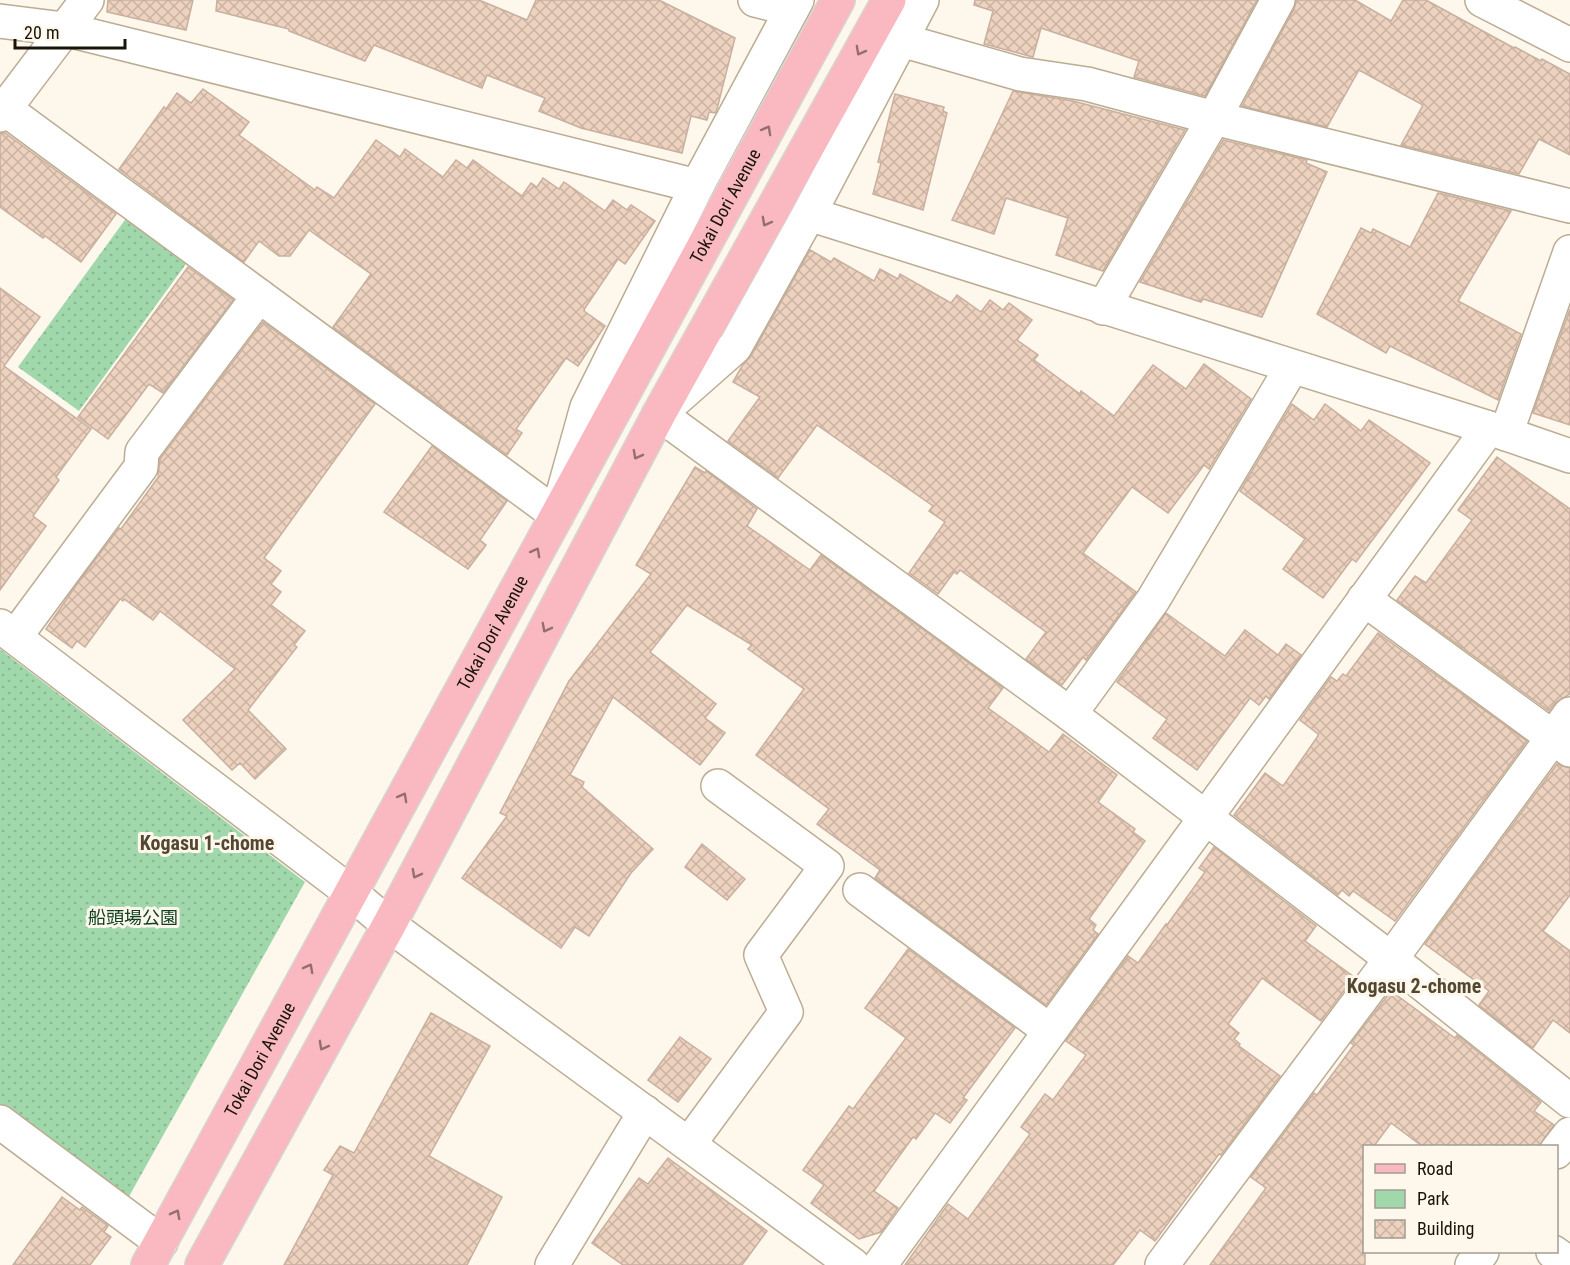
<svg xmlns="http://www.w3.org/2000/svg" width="1570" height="1265" font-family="'Roboto Condensed','Noto Sans JP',sans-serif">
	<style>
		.green { fill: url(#green-dots) }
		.building { fill: url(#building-cross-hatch); stroke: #c9af9e; stroke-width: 1.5 }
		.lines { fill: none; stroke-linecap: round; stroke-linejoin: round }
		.minor-casing { stroke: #bcac93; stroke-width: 36 }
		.major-casing { stroke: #d6d5d3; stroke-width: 36 }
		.minor { stroke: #fff; stroke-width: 33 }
		.major { stroke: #fab9c0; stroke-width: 33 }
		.oneway { stroke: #956f6e }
		.labels { text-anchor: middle; stroke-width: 6; stroke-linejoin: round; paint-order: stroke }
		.street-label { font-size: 18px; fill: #19140a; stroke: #fdf7ec }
		.park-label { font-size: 18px; fill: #0e411f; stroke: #fdf7ec }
		.neighbourhood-label { font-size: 20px; font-weight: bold; fill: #544731; stroke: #fdf7ec }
	</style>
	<defs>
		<pattern id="green-dots" width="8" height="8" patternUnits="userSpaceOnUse" patternTransform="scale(1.5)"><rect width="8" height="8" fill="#a0d7ab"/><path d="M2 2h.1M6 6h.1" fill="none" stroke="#89b892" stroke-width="1.8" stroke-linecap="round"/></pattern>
		<pattern id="building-cross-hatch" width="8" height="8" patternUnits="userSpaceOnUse" patternTransform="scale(1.5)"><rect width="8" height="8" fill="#edd2bf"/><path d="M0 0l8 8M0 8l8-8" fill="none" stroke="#cbb3a3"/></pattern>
	</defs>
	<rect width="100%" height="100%" fill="#fdf7ec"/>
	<g class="green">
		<path d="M130 213 191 257 79 411 18 367Z"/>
		<path d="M0 649 305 882 127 1200 0 1106Z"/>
	</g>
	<g class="building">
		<path d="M108 0H193L186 30 107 12Z"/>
		<path d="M217 0H479L527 20 536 0H659L735 38 717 109 715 113 709 112 707 120 691 116 682 153 581 128 539 111 545 98 487 75 482 88 374 45 365 61 289 31V29L216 11Z"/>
		<path d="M975 0H1257L1205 96 1134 77 1139 61 1041 28 1033 57 984 44 993 11 974 5Z"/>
		<path d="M1297 0H1355L1391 21 1403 0H1426L1514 48 1515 47 1541 61 1542 59 1570 74V155L1539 139 1519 174 1401 145 1423 105 1359 70 1327 127 1242 106 1294 9Z"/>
		<path d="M203 89 249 122 239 135 315 190 317 187 334 198 376 140 400 157 405 149 443 177 456 160 467 168 473 160 522 196 531 183 537 187 543 178 559 189 564 182 605 211 613 200 627 210 631 205 655 221 625 264 618 259 585 308 584 311 605 326 578 366 566 358 516 429 522 433 507 455 333 327 371 274 309 230 290 256H279L259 241 244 262 119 169 164 107 166 109 177 93 191 103Z"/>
		<path d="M1013 91 1073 101 1185 130 1103 271 1056 255 1068 218 1006 198 994 234 952 220Z"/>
		<path d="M895 94 944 107 943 111 947 113 923 210 873 194 881 163 878 162Z"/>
		<path d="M0 133H5L116 214 81 262 45 236 43 238 0 207Z"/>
		<path d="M1223 140 1307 160 1306 163 1327 172 1262 317 1203 299 1201 302 1140 282Z"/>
		<path d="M1438 193 1511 211 1458 301 1521 334 1498 400 1390 346 1386 353 1317 314 1361 228 1371 233 1373 229 1410 247Z"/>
		<path d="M810 250 831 262 834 258 874 281 880 269 898 279 900 274 951 303 957 295 981 312 990 300 1003 310 1009 303 1032 320 1017 340 1038 355 1034 360 1080 394 1081 391 1114 416 1153 365 1186 389 1204 364 1251 399 1209 469 1204 465 1168 513 1132 487 1083 553 1136 592 1086 660 1083 657 1062 685 1026 659 1046 632 960 570 957 574 954 572 938 594 909 573 945 522 929 511 933 506 817 425 778 478 728 441 760 397 733 382 742 366 751 356Z"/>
		<path d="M188 267 233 300 163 393 149 384 108 439 78 417Z"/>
		<path d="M0 288 40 317 4 366 91 429 56 477 59 480 33 516 46 526 0 590Z"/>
		<path d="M1570 309V425L1533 413Z"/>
		<path d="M263 322 375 404 264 558 281 571 271 584 281 592 271 605 305 631 294 645 297 647 248 710 286 749 255 779 240 763 232 770 183 720 235 669 160 611 153 620 124 599 123 601 120 599 85 647 77 641 72 648 46 629 77 584 119 528 121 529 159 476 158 475 160 459 163 455Z"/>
		<path d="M1292 404 1314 420 1325 404 1361 431 1369 420 1430 463 1356 562 1352 559 1323 598 1283 569 1305 539 1240 491Z"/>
		<path d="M432 446 507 501 480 540 486 545 468 569 384 512Z"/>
		<path d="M1497 457 1570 509V694L1555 703 1549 711 1397 600 1415 576 1426 583 1472 520 1458 510Z"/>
		<path d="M695 467 705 473 706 471 757 509 747 526 810 570 821 555 1003 688 988 708 1049 752 1063 734 1117 775 1098 802 1135 829 1133 832 1145 841 1089 919 1096 925 1093 930 1098 934 1046 1005 875 878 880 870 817 824 829 809 756 755 804 689 748 649 752 645 687 605 650 652 716 704 705 718 725 733 700 765 613 697 570 775 584 782 582 787 653 849 631 873 589 936 575 927 561 948 462 878 507 816 500 813 569 681 651 574 636 565Z"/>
		<path d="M1166 613 1225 656 1245 630 1278 655 1286 644 1301 655 1269 699 1266 696 1259 705 1250 698 1197 770 1153 738 1167 719 1117 682Z"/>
		<path d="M1378 633 1527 741 1395 921 1353 891 1349 896 1342 890 1338 895 1234 815 1265 773 1283 786 1318 736V734L1300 720 1331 677 1337 681 1343 674 1346 676Z"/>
		<path d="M1557 764 1570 768V895L1543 931 1570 951V1033L1553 1020 1533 1048 1479 1005 1489 991 1425 944Z"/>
		<path d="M702 844 745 879 727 900 685 867Z"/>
		<path d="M1214 847 1316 926 1305 941 1354 977 1321 1021 1262 978 1228 1024 1239 1033 1234 1039 1240 1044 1239 1046 1280 1076 1221 1155 1219 1154 1155 1241 1140 1230 1113 1265H905L948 1204 968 1219 1030 1134 1021 1127 1045 1094 1053 1100 1086 1055 1066 1041 1128 956 1138 963 1166 924 1167 925 1205 872 1199 868Z"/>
		<path d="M908 949 1015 1028 963 1098 967 1100 950 1123 935 1113 916 1139 913 1137 874 1191 898 1208 881 1232 859 1239 811 1203 824 1185 803 1170 849 1106 853 1109 906 1038 865 1008Z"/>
		<path d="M1391 991 1455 1038 1457 1035 1541 1102 1534 1111 1554 1125 1539 1146H1422L1391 1123 1374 1146H1365V1265H1210L1266 1188 1251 1177 1314 1093 1317 1095 1354 1045 1351 1043Z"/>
		<path d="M431 1013 490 1046 429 1156 502 1197 467 1265H284L333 1175 324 1170 340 1146 354 1153Z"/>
		<path d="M680 1037 711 1059 678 1102 648 1080Z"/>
		<path d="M668 1158 767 1231 742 1265H623L592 1243 639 1178 648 1184Z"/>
		<path d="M62 1197 80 1210 82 1207 108 1226 104 1232 111 1237 90 1265H13Z"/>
	</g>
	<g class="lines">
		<g class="minor-casing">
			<g id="minor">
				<path d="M755 0 792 9"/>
				<path d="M922 0 809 214 735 347 659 414 1070 714 1391 959 1570 1101"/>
				<path d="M1482 0 1570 45"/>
				<path d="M0 21 64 29 697 186"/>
				<path d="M901 40 1020 74 1087 84 1214 118 1570 206"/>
				<path d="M5 109 557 515 587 407 697 186 797 0"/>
				<path d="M0 115 87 0"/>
				<path d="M809 214 1489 428 1570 456"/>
				<path d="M1103 308 1214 118 1278 0"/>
				<path d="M1506 434 1570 252"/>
				<path d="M1364 599 1570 750"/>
				<path d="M0 626 350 892 389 925 853 1265"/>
				<path d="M15 637 141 467 142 452 259 296"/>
				<path d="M1070 714 1153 600 1292 367"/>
				<path d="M860 890 1050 1031"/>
				<path d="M0 1122 161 1242"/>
				<path d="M689 1144 786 1012 761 955 827 866 718 786"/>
				<path d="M1556 1152 1570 1134"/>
				<path d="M1553 1252 1570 1264"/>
				<path d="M552 1265 645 1112"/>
				<path d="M880 1265 1489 428"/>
				<path d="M1162 1265 1391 959 1570 714"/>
				<path d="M1472 1265 1482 1252"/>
			</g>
		</g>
		<g class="major-casing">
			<g id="major">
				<path id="s1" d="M148 1265 838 0"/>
				<path d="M202 1265 389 925 659 414 889 0"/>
			</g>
		</g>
		<use href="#minor" class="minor"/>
		<use href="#major" class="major"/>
	</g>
	<defs><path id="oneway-chevron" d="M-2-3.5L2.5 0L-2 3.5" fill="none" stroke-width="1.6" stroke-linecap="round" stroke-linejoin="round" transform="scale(1.5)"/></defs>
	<g class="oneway">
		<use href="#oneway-chevron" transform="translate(860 51) rotate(119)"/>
		<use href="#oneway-chevron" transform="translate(767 130) rotate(-61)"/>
		<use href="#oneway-chevron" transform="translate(766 222) rotate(119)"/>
		<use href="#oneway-chevron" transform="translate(637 455) rotate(118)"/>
		<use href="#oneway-chevron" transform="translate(536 552) rotate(-61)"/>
		<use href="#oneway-chevron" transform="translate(546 628) rotate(118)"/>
		<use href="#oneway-chevron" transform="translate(403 797) rotate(-61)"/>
		<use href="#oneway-chevron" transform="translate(416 874) rotate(118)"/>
		<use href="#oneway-chevron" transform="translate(309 968) rotate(-62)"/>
		<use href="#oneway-chevron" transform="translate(323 1046) rotate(119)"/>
		<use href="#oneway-chevron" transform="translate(176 1214) rotate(-62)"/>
	</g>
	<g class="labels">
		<g class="street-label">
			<text dy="6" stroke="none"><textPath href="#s1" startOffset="1206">Tokai Dori Avenue</textPath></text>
			<text dy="6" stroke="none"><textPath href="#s1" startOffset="720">Tokai Dori Avenue</textPath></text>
			<text dy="6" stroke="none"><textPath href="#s1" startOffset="234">Tokai Dori Avenue</textPath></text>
		</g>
		<g class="park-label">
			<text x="133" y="924">船頭場公園</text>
		</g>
		<g class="neighbourhood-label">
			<text x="207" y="850">Kogasu 1-chome</text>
			<text x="1414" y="993">Kogasu 2-chome</text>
		</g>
	</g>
	<rect x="1363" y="1145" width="195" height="108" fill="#fdf7ec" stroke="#a29c92" stroke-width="1.5"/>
	<rect x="1375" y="1164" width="30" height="9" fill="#fab9c0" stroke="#a29c92" stroke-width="1.5"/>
	<text x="1417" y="1175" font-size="18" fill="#19140a">Road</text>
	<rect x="1375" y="1190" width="30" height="18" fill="#a0d7ab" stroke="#a29c92" stroke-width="1.5"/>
	<text x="1417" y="1205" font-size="18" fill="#19140a">Park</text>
	<rect x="1375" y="1220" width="30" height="18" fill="url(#building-cross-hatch)" stroke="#a29c92" stroke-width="1.5"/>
	<text x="1417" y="1235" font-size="18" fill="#19140a">Building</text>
	<path d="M15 39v9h110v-9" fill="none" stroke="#19140a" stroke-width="3"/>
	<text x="24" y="39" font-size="18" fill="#19140a" stroke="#fdf7ec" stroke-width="4.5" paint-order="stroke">20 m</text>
</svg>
